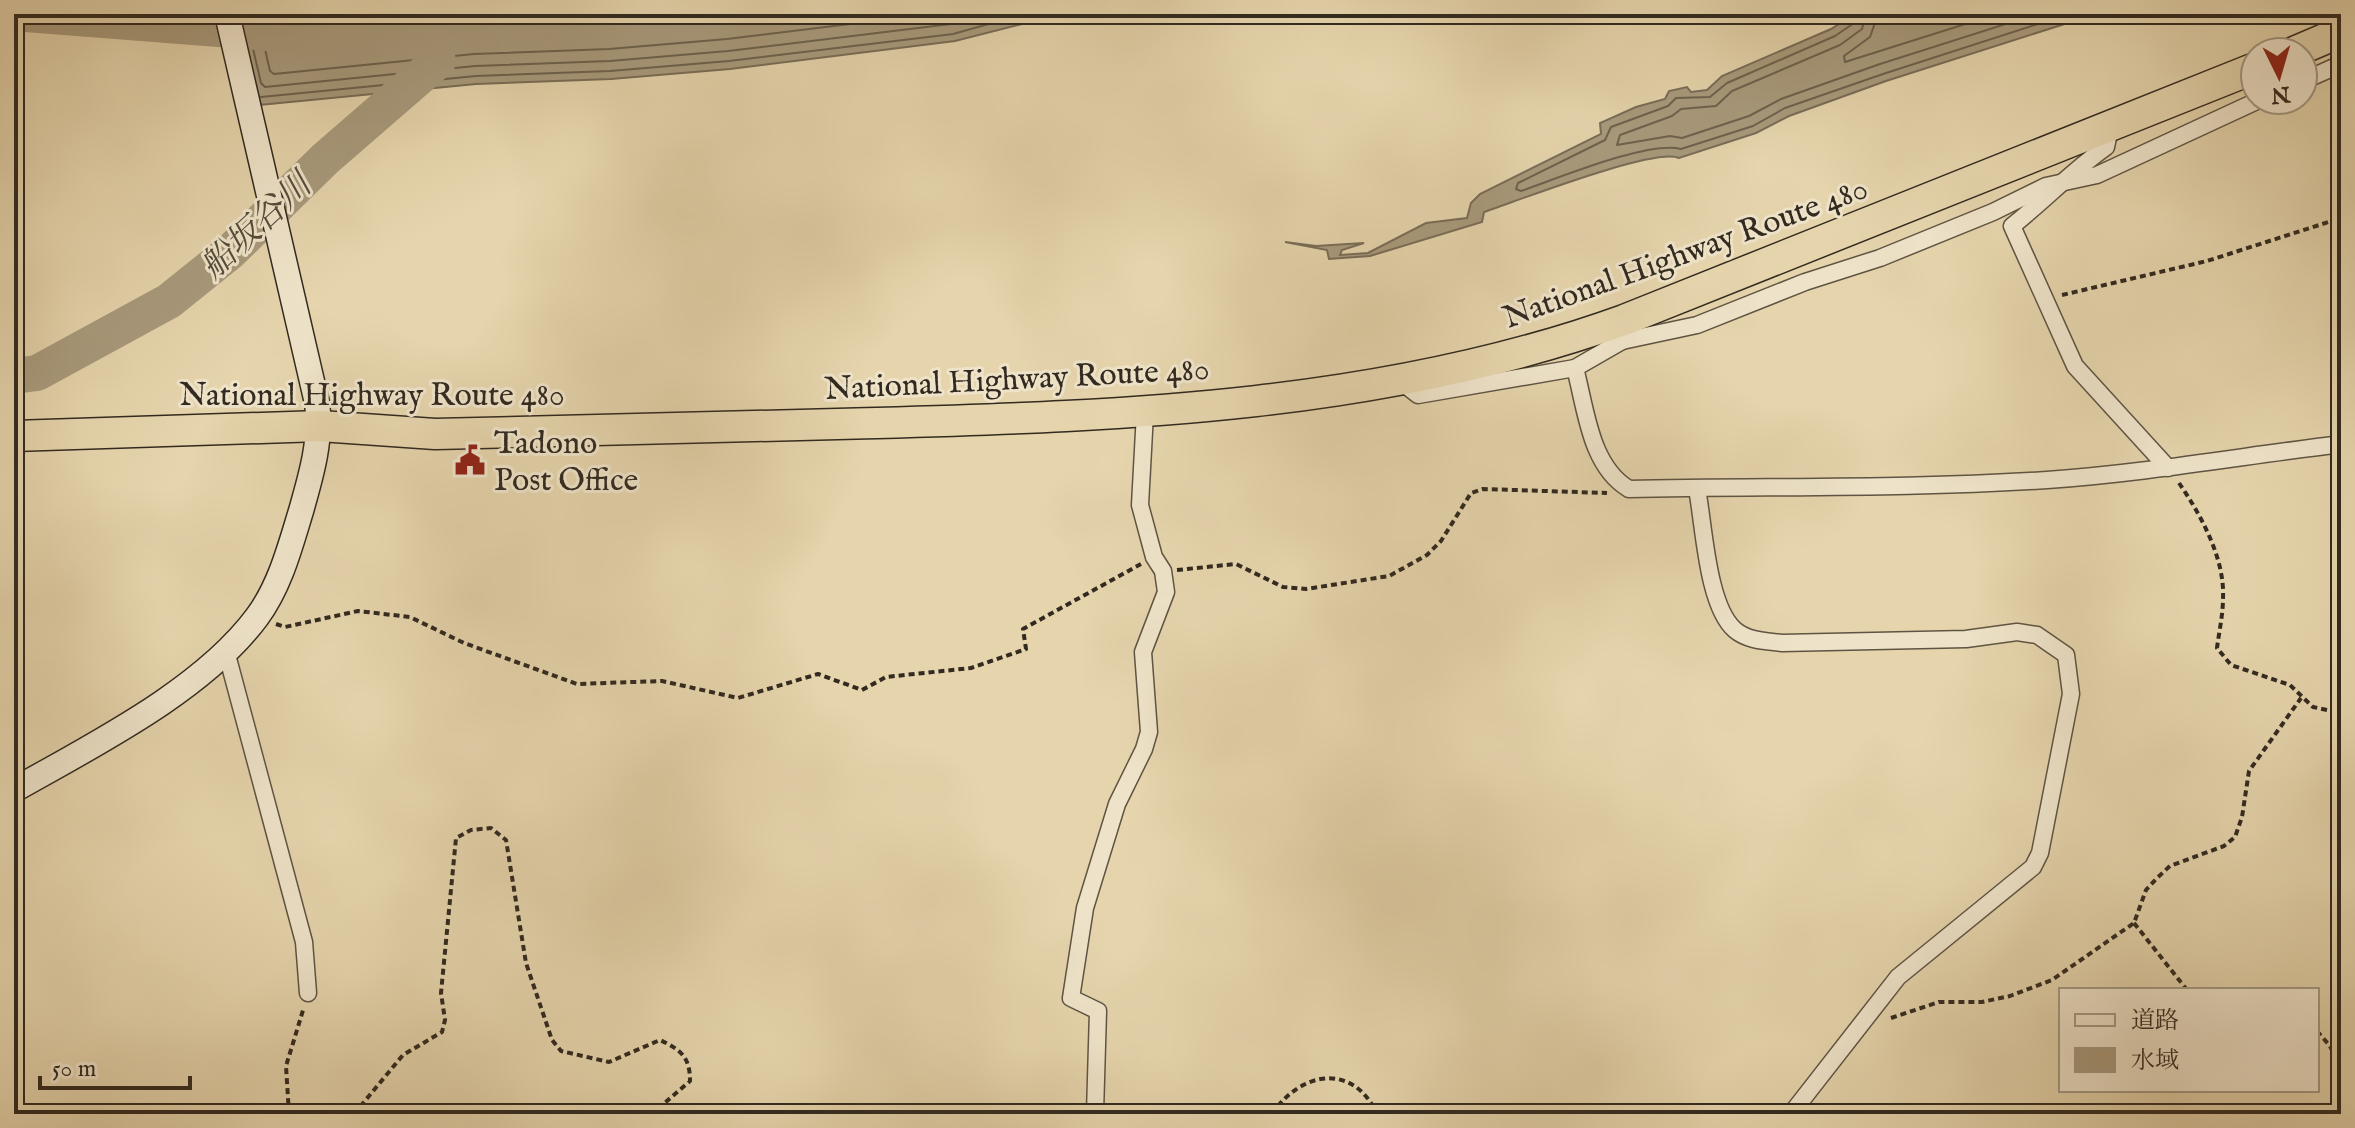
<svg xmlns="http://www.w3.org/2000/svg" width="2355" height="1128" font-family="'IM FELL English','Noto Serif JP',serif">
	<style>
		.water { fill: #a89a7c; stroke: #796d57; stroke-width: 2 }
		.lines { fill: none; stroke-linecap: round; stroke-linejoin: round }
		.shore { stroke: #6d624e; stroke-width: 2 }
		.river { stroke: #a89a7c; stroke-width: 36 }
		.street-casing { stroke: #5f5443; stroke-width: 19 }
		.secondary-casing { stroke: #322a20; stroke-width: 27 }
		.highway-casing { stroke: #322a20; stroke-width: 33 }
		.path { stroke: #322a20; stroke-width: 4; stroke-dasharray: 6 4; stroke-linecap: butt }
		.street { stroke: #eee3c9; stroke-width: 16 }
		.secondary { stroke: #eee3c9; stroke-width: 24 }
		.highway { stroke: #e5d4ac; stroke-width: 30 }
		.labels { text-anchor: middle; stroke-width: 6; stroke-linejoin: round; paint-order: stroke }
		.street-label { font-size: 32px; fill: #322a20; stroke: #eee3c9 }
		.poi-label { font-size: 32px; fill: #322a20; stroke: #eee3c9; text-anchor: start }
		.water-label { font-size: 34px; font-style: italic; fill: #554c3c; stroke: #eee3c9 }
	</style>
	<rect width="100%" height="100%" fill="#e5d4ac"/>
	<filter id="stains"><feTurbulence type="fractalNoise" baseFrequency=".0025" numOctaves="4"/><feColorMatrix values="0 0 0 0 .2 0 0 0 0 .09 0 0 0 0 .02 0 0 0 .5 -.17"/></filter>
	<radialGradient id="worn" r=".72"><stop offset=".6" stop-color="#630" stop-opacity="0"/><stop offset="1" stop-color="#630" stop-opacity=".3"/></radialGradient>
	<g class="water">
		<path d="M226 14H1043L1022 24 955 41 730 69 611 79 476 84 248 106Z"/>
		<path d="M1855 14H2096L1886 81 1789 116 1756 133 1679 158C1655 147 1517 201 1484 212L1482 222 1370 256 1329 259 1327 250 1285 242 1316 246 1364 243 1342 250 1340 255 1368 253 1426 223 1467 218 1471 203 1480 194 1601 134 1600 123 1636 107 1665 99 1669 91 1687 87 1691 92 1707 90 1722 76 1831 29Z"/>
	</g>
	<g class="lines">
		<g class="shore">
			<path d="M245 14 261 83 265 87 475 66 610 61 728 51 951 24 980 14"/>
			<path d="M257 14 270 71 274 74 474 54 609 49 727 39 932 14"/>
			<path d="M1856 14 1854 23 1835 36 1727 83 1710 97 1676 98 1668 106 1611 127 1605 140 1518 183 1516 189 1521 191C1556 179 1649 140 1681 149L1753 126 1785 108 1883 74 2069 14"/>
			<path d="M1866 14 1862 29 1840 45 1732 91 1716 106 1681 109 1672 116 1620 135 1617 145 1670 136 1682 138 1749 116 1781 99 1880 64 2037 14"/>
			<path d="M1878 14 1870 37 1844 56 1845 62 1997 14"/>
			<path d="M261 97 476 76 610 71 729 61 953 34 1024 14"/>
		</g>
		<g class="river">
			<path d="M26 14 268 33"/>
			<path d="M14 376 37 373 169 301 230 252 325 159 438 61"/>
		</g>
		<g class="street-casing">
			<g id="street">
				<path d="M2303 81 2341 64"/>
				<path d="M2110 128 2106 147C2072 171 2045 200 2012 226L2075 366 2168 468"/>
				<path d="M1624 320 1622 341 1575 368C1586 409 1590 466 1629 489 1769 486 1908 489 2047 480 2146 473 2243 456 2341 444"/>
				<path d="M1622 341 1697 325 1805 282 1880 258 1993 212 2046 186 2097 175 2259 100"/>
				<path d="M1400 381 1418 395 1575 368"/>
				<path d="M1697 489C1704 525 1707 606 1735 630 1748 641 1766 641 1782 643L1966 639 2017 632 2037 635 2066 655 2071 694 2040 853 2033 867 1898 977 1791 1114"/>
				<path d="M226 651 304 942 308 993"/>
				<path d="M1095 1113 1098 1011 1071 998 1085 908 1117 804 1144 749 1149 732 1143 652 1166 592 1163 571 1154 557 1140 505 1145 413"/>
			</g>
		</g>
		<g class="secondary-casing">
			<path id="secondary" d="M14 790C93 745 202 691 257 617 280 586 290 547 301 511 311 476 322 439 317 403L227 14"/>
		</g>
		<g class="highway-casing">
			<g id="highway">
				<path d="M2294 52 2341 32"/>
				<path d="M14 436 320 426 435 434C583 430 730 427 877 423 1128 416 1386 406 1624 320L2255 68"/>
			</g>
		</g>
		<g class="path">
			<path d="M2062 295 2207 261 2341 218"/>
			<path d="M2179 483C2201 515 2225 559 2223 598 2223 615 2219 632 2217 648L2231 665 2290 685 2313 707 2341 713"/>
			<path d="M1177 570 1236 564 1283 587 1306 589 1389 576 1427 555 1441 541 1471 493 1483 489 1607 493"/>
			<path d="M276 624 285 627 358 611 410 617 464 643 577 684 662 681 738 698 818 674 862 690 886 677 971 668 1026 649 1023 629 1141 564"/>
			<path d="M2134 923 2187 990"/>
			<path d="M1891 1018 1939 1002H1982L2010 996 2052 980 2134 923 2146 890 2157 878 2170 866 2224 846 2235 837 2242 817 2249 771 2301 698"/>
			<path d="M2317 1031 2330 1046 2341 1070"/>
			<path d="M289 1114 286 1066 304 1007"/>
			<path d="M354 1114 403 1055 442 1032 445 1020 441 993 456 838 471 830 491 828 506 840 526 963 552 1040 561 1051 609 1062 660 1040C681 1050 690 1057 690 1081L652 1114"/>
			<path d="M1272 1114C1301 1071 1353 1062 1377 1114"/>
		</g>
		<use href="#street" class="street"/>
		<use href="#secondary" class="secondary"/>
		<use href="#highway" class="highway"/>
	</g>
	<defs>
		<g id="civic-bare" transform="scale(2.4)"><path d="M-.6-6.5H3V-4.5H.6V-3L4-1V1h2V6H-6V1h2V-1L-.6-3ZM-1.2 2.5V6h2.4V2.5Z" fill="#8f2418" stroke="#eee3c9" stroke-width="2.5" paint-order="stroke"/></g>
	</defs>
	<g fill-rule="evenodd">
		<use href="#civic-bare" x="470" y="460"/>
	</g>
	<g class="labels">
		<g class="street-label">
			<text transform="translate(1685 252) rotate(-20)" y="11">National Highway Route 480</text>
			<text transform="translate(1017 378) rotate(-3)" y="11">National Highway Route 480</text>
			<text x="372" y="405">National Highway Route 480</text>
		</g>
		<g class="poi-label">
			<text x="494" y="453">Tadono<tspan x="494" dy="37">Post Office</tspan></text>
		</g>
		<g class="water-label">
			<text transform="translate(255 225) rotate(-43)" y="12">船坂谷川</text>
		</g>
	</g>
	<rect width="2355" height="1128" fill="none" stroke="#e5d4ac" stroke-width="48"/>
	<rect x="16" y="16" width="2323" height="1096" fill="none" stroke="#322a20" stroke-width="4"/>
	<rect x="24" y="24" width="2307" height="1080" fill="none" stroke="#322a20" stroke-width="2"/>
	<rect x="2059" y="988" width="260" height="104" fill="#eee3c9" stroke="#a39985" stroke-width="2"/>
	<rect x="2075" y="1014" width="40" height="12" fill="#eee3c9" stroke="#a39985" stroke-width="2"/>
	<text x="2131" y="1028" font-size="24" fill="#322a20">道路</text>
	<rect x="2075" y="1048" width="40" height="24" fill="#a89a7c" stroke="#a39985" stroke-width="2"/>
	<text x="2131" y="1068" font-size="24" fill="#322a20">水域</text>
	<g transform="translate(2279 76) rotate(175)"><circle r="38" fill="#eee3c9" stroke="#a39985" stroke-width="2"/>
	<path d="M0-6L14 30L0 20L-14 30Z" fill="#8f2418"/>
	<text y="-12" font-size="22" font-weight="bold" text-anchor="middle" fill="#322a20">N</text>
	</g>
	<path d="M40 1076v12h150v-12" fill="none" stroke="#322a20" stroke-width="4"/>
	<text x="52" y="1076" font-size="24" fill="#322a20" stroke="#eee3c9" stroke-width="6" paint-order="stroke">50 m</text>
	<rect width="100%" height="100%" filter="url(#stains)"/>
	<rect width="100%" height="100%" fill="url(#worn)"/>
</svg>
